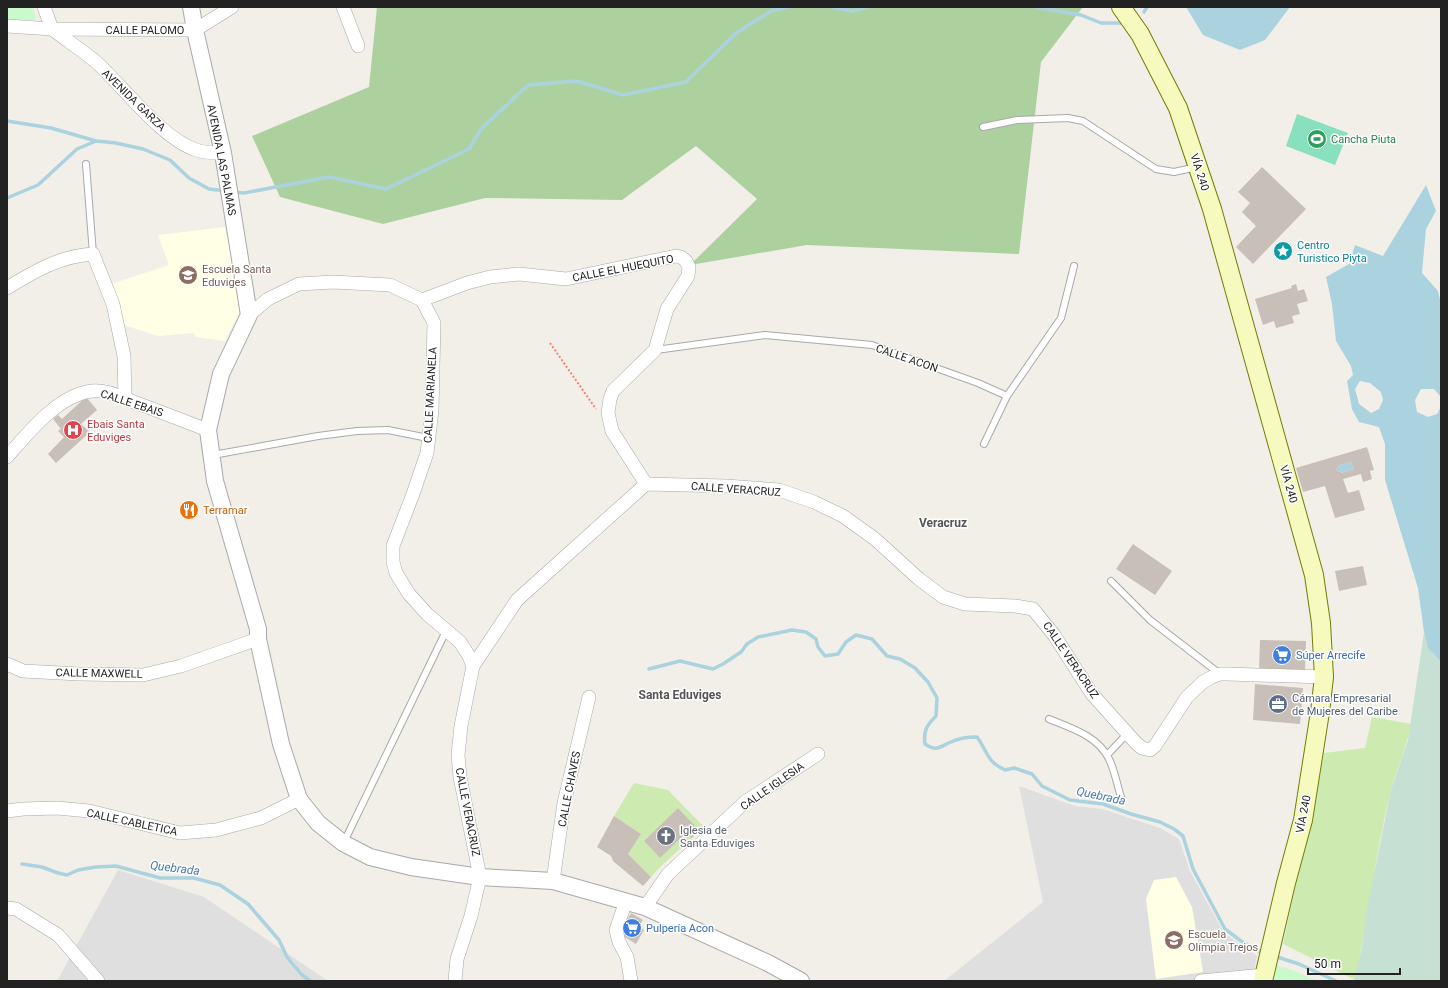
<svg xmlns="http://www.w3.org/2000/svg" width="1448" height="988" font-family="Roboto,sans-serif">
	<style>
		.residential { fill: #e0dfdf }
		.education { fill: #ffffe5 }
		.grass { fill: #cdebb0 }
		.forest { fill: #add19e }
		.wetland { fill: #c6e0d4 }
		.park { fill: #c8facc }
		.pitch { fill: #88e0be }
		.water { fill: #aad3df; fill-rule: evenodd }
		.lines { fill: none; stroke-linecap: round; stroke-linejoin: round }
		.stream { stroke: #aad3df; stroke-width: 3.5 }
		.building { fill: #c7bfb8; fill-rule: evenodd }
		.service-casing { stroke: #a9a9a9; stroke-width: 8 }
		.minor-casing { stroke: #a9a9a9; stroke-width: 14 }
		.tertiary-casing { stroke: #a9a9a9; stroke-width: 18 }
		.secondary-casing { stroke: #707d05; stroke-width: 20 }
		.path { stroke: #fa8072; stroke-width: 2; stroke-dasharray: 2 2; stroke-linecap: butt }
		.service { stroke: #fff; stroke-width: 6 }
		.minor { stroke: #fff; stroke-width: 13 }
		.tertiary { stroke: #fff; stroke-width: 16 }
		.secondary { stroke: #f7fabf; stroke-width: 18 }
		.labels { text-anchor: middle; stroke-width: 3; stroke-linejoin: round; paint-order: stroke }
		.street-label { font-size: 11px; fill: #222; stroke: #fff }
		.leisure-label { font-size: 11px; fill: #27864d; stroke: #fff; text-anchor: start }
		.culture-label { font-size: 11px; fill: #0d838f; stroke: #fff; text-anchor: start }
		.education-label { font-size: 11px; fill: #785e54; stroke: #fff; text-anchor: start }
		.health-label { font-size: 11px; fill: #be3a42; stroke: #fff; text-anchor: start }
		.food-label { font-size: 11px; fill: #c56008; stroke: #fff; text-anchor: start }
		.shop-label { font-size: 11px; fill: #366cbe; stroke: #fff; text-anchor: start }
		.service-label { font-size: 11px; fill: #4e5e75; stroke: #fff; text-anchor: start }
		.worship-label { font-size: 11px; fill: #5b616d; stroke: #fff; text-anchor: start }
		.neighbourhood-label { font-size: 12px; font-weight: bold; fill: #555; stroke: #fff }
		.water-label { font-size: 12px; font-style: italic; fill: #4a7aab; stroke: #fff }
	</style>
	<rect width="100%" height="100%" fill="#f2efe9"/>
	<g class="residential">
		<path d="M1019 786 1075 806 1102 809 1160 828 1179 839 1190 871 1224 933 1257 956 1252 981H944L1043 902Z"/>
		<path d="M118 870 204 897 328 981H57Z"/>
	</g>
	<g class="education">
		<path d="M225 227 242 307 225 341 195 337 194 333 158 336 124 325 111 284 169 265 158 235Z"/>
		<path d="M1176 877 1192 907 1203 972 1156 979 1146 899 1154 880Z"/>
	</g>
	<g class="grass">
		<path d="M1372 717 1411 724C1407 747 1397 768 1391 791 1375 853 1369 917 1355 980L1283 944 1324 753 1365 748Z"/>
		<path d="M634 783 668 790 704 827 699 830 678 808 644 841 660 858 686 833 692 838 661 866 651 877 628 854 641 834 614 816Z"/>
	</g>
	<path class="forest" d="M377 7H1083L1041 62 1019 254 807 245 690 265 757 199 696 146 622 200 485 198 383 224 280 197 252 136 369 87Z"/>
	<path class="wetland" d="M1424 632 1428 648 1441 662V981H1354L1362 947 1367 909 1391 790 1408 740Z"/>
	<g class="park">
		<path d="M7 7H33L36 20H7Z"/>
		<path d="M1276 965 1292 970 1317 981H1274Z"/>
	</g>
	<path class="pitch" d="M1297 114 1348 133 1335 165 1286 146Z"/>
	<g class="water">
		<path d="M1186 7H1290L1265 40 1240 50 1203 35Z"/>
		<path d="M1426 185 1436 211 1426 229 1422 273 1438 291 1441 304V397L1434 389H1421L1415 400 1417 412 1428 417 1437 414 1441 406V662L1428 648 1424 632 1418 588 1385 480V444L1379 427 1359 422 1352 409 1347 381 1353 375 1351 366 1336 341 1332 304 1326 277 1349 264 1355 245 1383 256ZM1360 381 1370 383 1381 392 1383 400 1379 409 1371 413 1359 404 1355 389Z"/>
		<path d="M1351 462 1354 469 1342 473 1336 470 1339 465Z"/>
	</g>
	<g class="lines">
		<g class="stream">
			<path d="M832 7 852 11 869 7"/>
			<path d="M1035 7 1081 15 1101 23H1122"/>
			<path d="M1144 12 1147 7"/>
			<path d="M7 121 51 128 96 141 116 143 143 149 170 160 189 178 209 189 225 191"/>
			<path d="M233 192 244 193 329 177 386 189 469 149 482 128 528 85 577 81 623 95 686 82 736 33 773 10 790 7"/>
			<path d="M7 198 38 185 77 149 96 141"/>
			<path d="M649 669 680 661 713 669 723 664 741 652 747 644 758 637 792 630 806 632 816 639 818 647 825 656 838 654 846 642 856 635 872 639 887 656 900 659 915 668 928 682 937 698 936 716C927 725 923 731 925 744 937 752 939 747 951 742 959 738 968 737 977 737 988 752 986 761 1005 770L1014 768 1032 774 1042 786 1070 800 1103 804 1131 814 1160 822 1174 829 1183 836 1193 869 1225 929 1241 941 1264 954"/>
			<path d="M22 864 42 867 58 873 67 875 78 870 96 867 116 866 160 878H194L220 885 248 904 279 940 287 957 301 974 310 981"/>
			<path d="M1274 956 1299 964 1336 981"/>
		</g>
	</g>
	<g class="building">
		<path d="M1262 167 1306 209 1253 264 1236 247 1256 226 1242 212 1250 203 1238 192Z"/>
		<path d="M1296 284 1298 291 1304 289 1308 301 1297 304 1300 314 1292 316 1294 323 1276 328 1274 321 1263 325 1255 299 1292 288 1291 286Z"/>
		<path d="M86 397 97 410 81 424 90 432 56 463 48 454 64 437 58 431 61 429 53 419 58 415 62 419Z"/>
		<path d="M1367 447 1374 470 1370 471 1372 479 1363 482 1361 474 1343 479 1348 493 1359 490 1365 510 1335 518 1325 486 1303 492 1296 468ZM1351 462 1354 469 1342 473 1336 470 1339 465Z"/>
		<path d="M1133 544 1172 571 1155 595 1116 569Z"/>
		<path d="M1363 566 1367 585 1339 591 1335 571Z"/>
		<path d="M1260 640 1306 641 1305 670 1259 669Z"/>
		<path d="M1255 684 1303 688 1300 724 1253 720Z"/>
		<path d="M678 808 699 830 692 838 686 833 660 858 644 841Z"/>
		<path d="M614 816 641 834 628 854 651 877 643 886 613 861 611 856 597 847Z"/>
		<path d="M631 913 643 920 639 926 644 930 636 944 623 936 627 931 622 929Z"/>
	</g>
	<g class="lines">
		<g class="service-casing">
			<g id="service">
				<path d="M983 127 1017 120 1068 118 1083 121 1156 169 1174 172 1197 167"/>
				<path d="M86 164 93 254"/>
				<path d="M656 350 765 335 872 345 978 383 1007 396 1061 318 1074 266"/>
				<path d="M984 444 1007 396"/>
				<path d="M213 455 318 436 357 431 388 430 428 438"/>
				<path d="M1111 581 1150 620 1220 674"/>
				<path d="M1049 719C1071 728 1098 736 1109 759 1115 771 1117 785 1121 797"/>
				<path d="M1107 755 1127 734"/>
				<path d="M344 842 446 631"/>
			</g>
		</g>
		<g class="minor-casing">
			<g id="minor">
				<path d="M44 7 52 29"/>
				<path d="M343 7 358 46"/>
				<path d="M7 26 52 29 195 30 232 7"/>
				<path d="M52 29C66 40 82 50 96 62 124 87 161 138 196 150 205 153 214 153 223 153"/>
				<path d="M7 288C35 271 60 256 93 254L113 304 124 356 125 399"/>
				<path d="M422 300 467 283 490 277 519 274 566 279 676 256 681 257 686 261 689 267 688 276 667 309 655 350 613 391 610 399 608 413 612 431 646 484"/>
				<path d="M249 315 268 299 299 284 333 282 390 285 422 300 434 323 432 410 427 453 413 494 393 546V562L396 573 409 594 427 614 460 642 469 656 473 666"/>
				<path d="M7 457C28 433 58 395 92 391 108 389 127 400 142 405 164 413 186 422 208 430"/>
				<path d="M7 664 23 671 79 674 143 675 181 666 258 639"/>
				<path d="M7 811 23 809 57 808 89 811 180 833 216 830 261 818 299 799"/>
				<path d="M553 881 564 803 589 697"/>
				<path d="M626 901 616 930 619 942 627 957 631 981"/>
				<path d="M645 907 668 874 745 802 818 754"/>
				<path d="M7 908 16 909 58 935 98 981"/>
				<path d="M455 981 457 959 471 916 480 877 460 777 458 755 461 726 473 666 517 600 646 484 726 486 779 490 814 502 843 516 875 539 919 579 943 597 965 604 1015 606 1033 609 1054 635 1092 694 1136 743 1142 748 1150 750 1155 746 1187 697 1203 682 1212 677 1220 674H1227L1324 677"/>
				<path d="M1201 981 1264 975"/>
			</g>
		</g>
		<g class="tertiary-casing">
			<path id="tertiary" d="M191 7 195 30 223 153 249 315 221 374 208 430 215 481 258 629V639L281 744 299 799 318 823 343 843 370 857 411 867 480 877 553 881 645 907 768 963 801 981"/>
		</g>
		<g class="secondary-casing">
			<path id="secondary" d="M1121 7 1140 34 1178 108 1212 209 1314 575 1321 623 1324 677 1320 712 1303 820 1286 883 1263 981"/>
		</g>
		<path class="path" d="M550 343 596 409"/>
		<use href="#service" class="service"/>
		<use href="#minor" class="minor"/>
		<use href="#tertiary" class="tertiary"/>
		<use href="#secondary" class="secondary"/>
	</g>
	<defs>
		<g id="stadium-disc" transform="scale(1)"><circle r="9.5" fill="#2e9e5b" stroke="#fff"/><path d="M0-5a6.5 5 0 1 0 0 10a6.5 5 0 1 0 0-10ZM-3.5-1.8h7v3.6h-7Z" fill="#fff"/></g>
		<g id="sight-disc" transform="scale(1)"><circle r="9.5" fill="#0f9aa8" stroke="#fff"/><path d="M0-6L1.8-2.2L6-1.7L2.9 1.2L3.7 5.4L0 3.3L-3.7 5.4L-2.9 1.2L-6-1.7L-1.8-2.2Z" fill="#fff"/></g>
		<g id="school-disc" transform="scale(1)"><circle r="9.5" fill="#8d6e63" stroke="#fff"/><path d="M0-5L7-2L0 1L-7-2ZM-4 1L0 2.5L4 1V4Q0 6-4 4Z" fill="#fff"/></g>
		<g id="hospital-disc" transform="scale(1)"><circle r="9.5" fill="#e0444e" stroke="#fff"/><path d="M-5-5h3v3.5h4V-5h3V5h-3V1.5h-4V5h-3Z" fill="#fff"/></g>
		<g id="restaurant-disc" transform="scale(1)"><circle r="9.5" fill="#e8710a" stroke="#fff"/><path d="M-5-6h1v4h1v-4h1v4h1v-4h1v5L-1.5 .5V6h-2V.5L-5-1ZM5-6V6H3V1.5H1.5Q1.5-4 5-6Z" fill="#fff"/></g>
		<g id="supermarket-disc" transform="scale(1)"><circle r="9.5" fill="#3f7fe0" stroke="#fff"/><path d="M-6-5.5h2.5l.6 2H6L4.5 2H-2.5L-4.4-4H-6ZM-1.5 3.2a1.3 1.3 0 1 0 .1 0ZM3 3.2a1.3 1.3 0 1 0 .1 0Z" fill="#fff"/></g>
		<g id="office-disc" transform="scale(1)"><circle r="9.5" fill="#5c6f8a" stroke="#fff"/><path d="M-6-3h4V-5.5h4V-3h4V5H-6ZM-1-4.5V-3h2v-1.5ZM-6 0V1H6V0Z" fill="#fff"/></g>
		<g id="church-disc" transform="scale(1)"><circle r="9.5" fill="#6b7280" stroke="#fff"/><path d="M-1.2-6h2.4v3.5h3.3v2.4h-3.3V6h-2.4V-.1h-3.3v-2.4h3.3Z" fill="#fff"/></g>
	</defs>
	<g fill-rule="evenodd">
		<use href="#stadium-disc" x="1317" y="139"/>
		<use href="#sight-disc" x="1283" y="251"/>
		<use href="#school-disc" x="188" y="275"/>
		<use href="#hospital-disc" x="73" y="430"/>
		<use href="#restaurant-disc" x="189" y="510"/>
		<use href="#supermarket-disc" x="1282" y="655"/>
		<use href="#office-disc" x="1278" y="704"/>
		<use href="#church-disc" x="666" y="836"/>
		<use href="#supermarket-disc" x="632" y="928"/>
		<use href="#school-disc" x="1174" y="940"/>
	</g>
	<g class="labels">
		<g class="street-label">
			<text x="145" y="34">CALLE PALOMO</text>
			<text transform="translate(134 100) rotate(44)" y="4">AVENIDA GARZA</text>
			<text transform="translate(222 160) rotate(79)" y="4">AVENIDA LAS PALMAS</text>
			<text transform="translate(1200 172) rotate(72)" y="4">VÍA 240</text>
			<text transform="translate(623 268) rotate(-11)" y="4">CALLE EL HUEQUITO</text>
			<text transform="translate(907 358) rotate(19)" y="4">CALLE ACON</text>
			<text transform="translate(430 395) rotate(-87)" y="4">CALLE MARIANELA</text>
			<text transform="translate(132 403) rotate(18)" y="4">CALLE EBAIS</text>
			<text transform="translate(1289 484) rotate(74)" y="4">VÍA 240</text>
			<text transform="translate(736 489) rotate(4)" y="4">CALLE VERACRUZ</text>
			<text transform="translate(1071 660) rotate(56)" y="4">CALLE VERACRUZ</text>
			<text transform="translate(99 673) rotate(1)" y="4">CALLE MAXWELL</text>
			<text transform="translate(772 786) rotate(-35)" y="4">CALLE IGLESIA</text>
			<text transform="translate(569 789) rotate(-79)" y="4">CALLE CHAVES</text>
			<text transform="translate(468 812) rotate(79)" y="4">CALLE VERACRUZ</text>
			<text transform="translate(1303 814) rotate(-79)" y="4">VÍA 240</text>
			<text transform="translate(132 822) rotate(12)" y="4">CALLE CABLETICA</text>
		</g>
		<g class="leisure-label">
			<text x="1331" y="143">Cancha Piuta</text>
		</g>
		<g class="culture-label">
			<text x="1297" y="249">Centro<tspan x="1297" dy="13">Turistico Piyta</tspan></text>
		</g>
		<g class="education-label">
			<text x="202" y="273">Escuela Santa<tspan x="202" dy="13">Eduviges</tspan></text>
			<text x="1188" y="938">Escuela<tspan x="1188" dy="13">Olímpia Trejos</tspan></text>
		</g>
		<g class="health-label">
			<text x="87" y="428">Ebais Santa<tspan x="87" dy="13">Eduviges</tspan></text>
		</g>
		<g class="food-label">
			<text x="203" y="514">Terramar</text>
		</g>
		<g class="shop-label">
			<text x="1296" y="659">Súper Arrecife</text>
			<text x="646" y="932">Pulpería Acon</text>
		</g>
		<g class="service-label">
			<text x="1292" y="702">Cámara Empresarial<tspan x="1292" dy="13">de Mujeres del Caribe</tspan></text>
		</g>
		<g class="worship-label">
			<text x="680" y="834">Iglesia de<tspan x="680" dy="13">Santa Eduviges</tspan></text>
		</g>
		<g class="neighbourhood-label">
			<text x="943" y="527">Veracruz</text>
			<text x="680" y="699">Santa Eduviges</text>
		</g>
		<g class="water-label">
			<text transform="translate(1101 796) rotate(12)" y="4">Quebrada</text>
			<text transform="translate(175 868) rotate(7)" y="4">Quebrada</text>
		</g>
	</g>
	<rect width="1448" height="988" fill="none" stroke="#222222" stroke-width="16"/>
	<path d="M1308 968v6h92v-6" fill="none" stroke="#222222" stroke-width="2"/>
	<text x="1314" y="968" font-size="12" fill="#222222" stroke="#ffffff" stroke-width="3" paint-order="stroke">50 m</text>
</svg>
